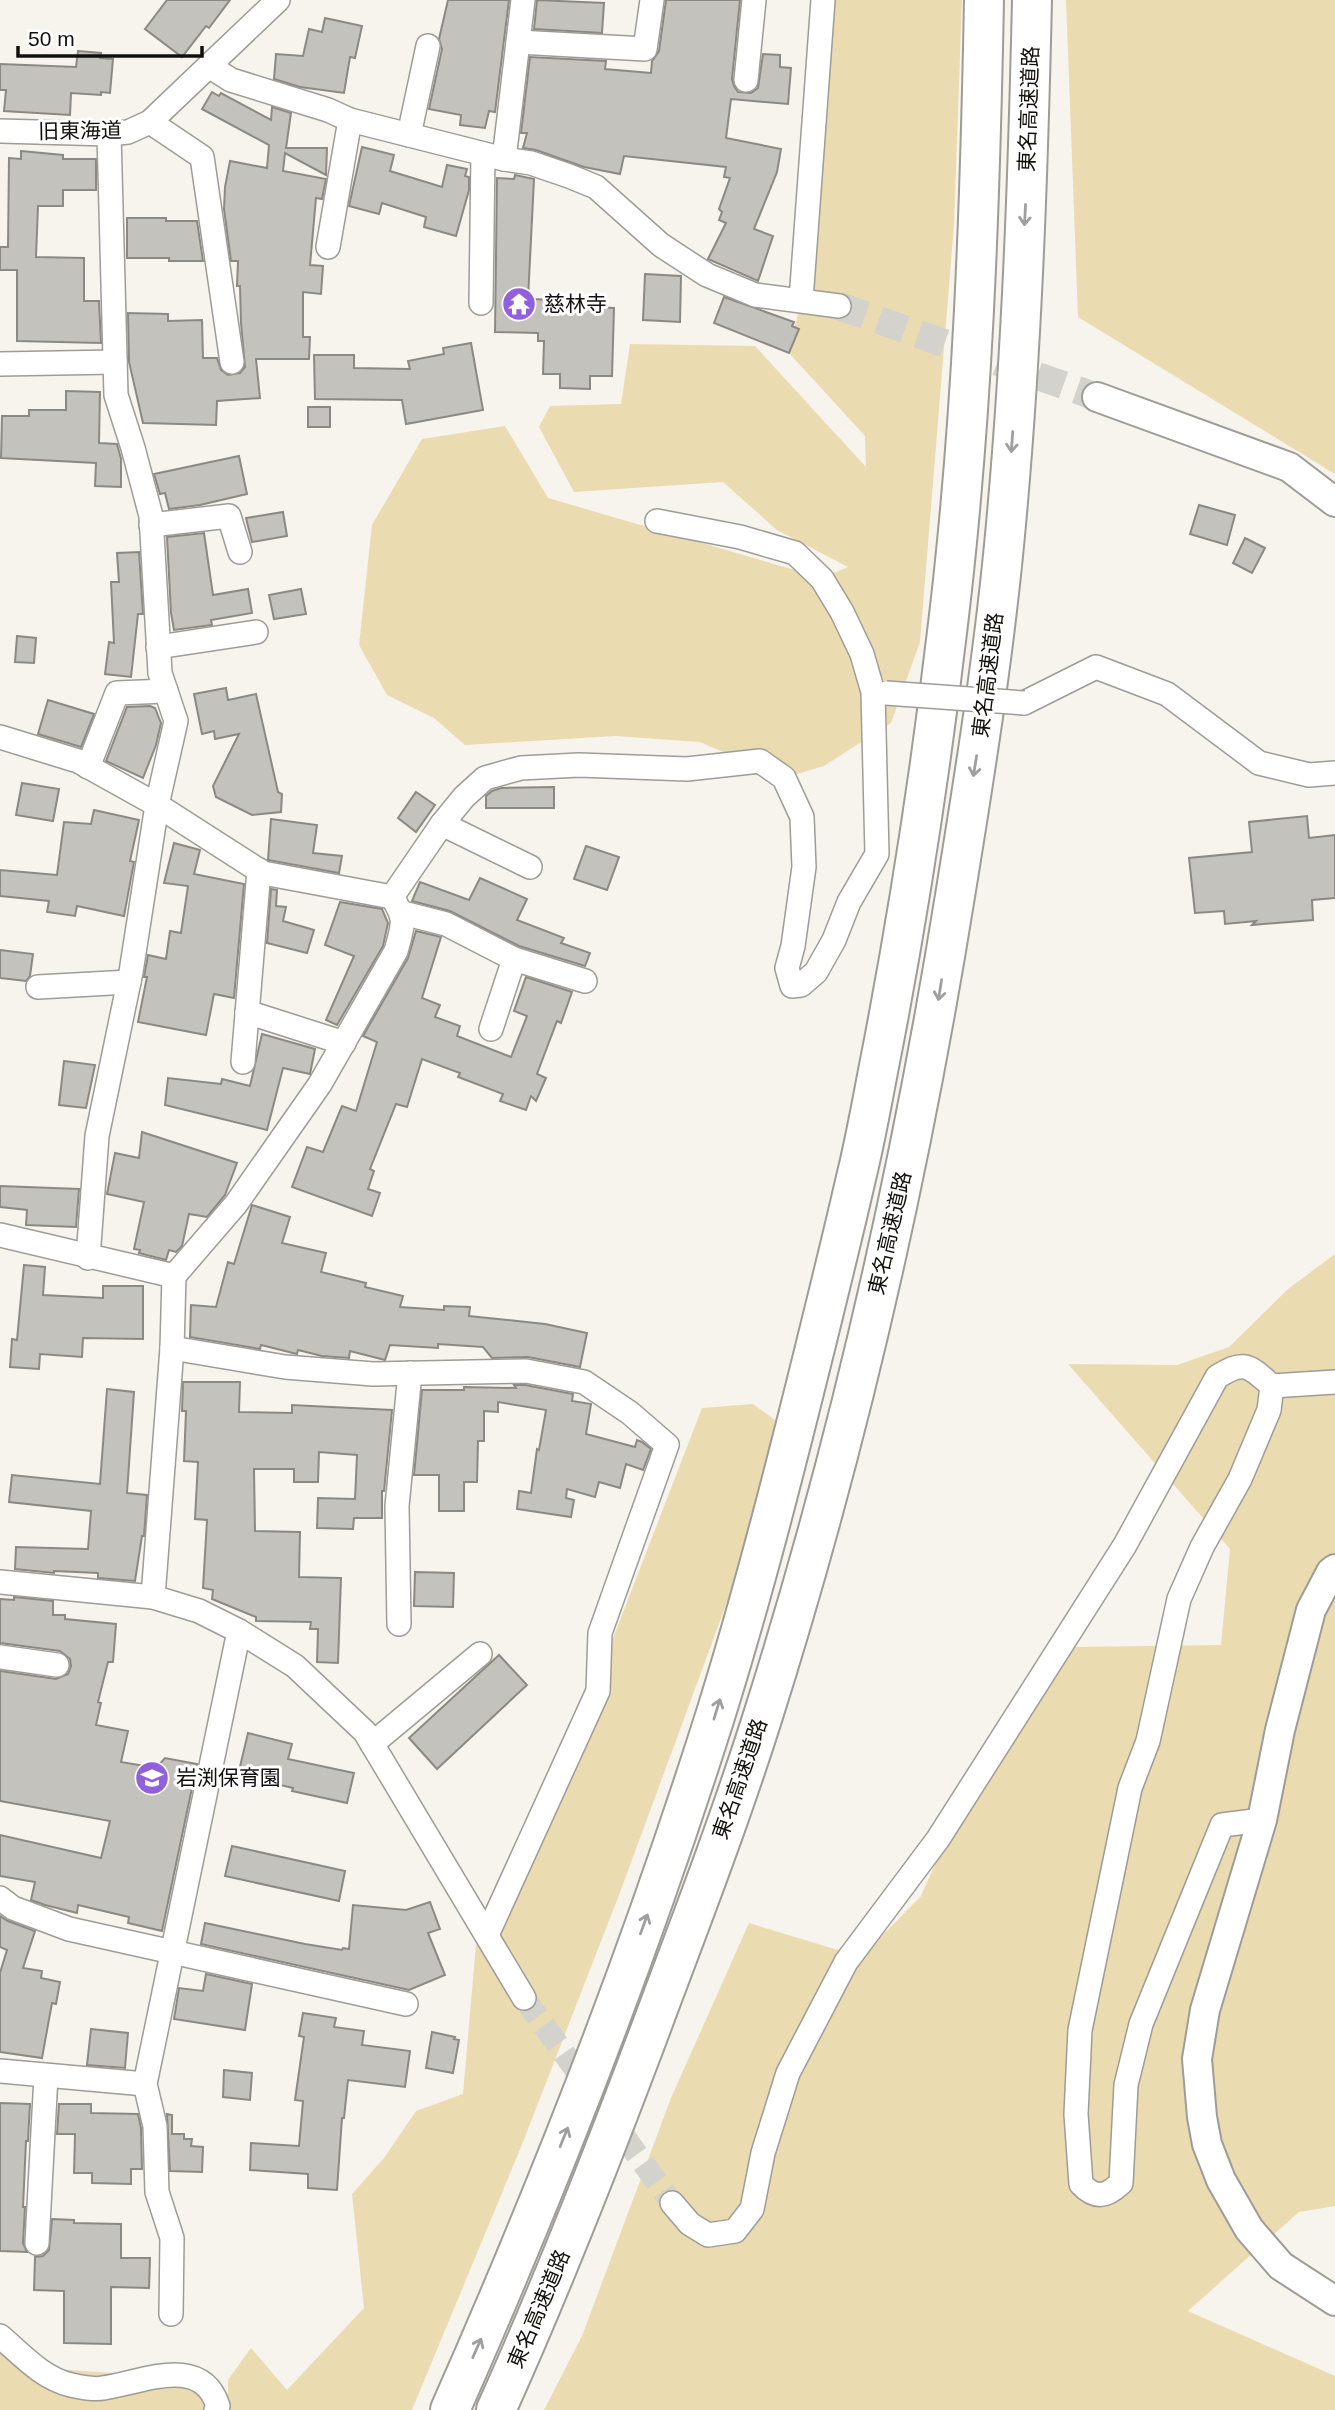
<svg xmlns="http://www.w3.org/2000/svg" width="1335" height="2410" font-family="Helvetica,'Noto Sans JP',sans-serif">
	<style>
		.green { fill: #ebdbb1 }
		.building { fill: #c4c2bc; stroke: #8c8984; stroke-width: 2 }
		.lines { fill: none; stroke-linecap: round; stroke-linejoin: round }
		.minor-tunnel { stroke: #d4d2cc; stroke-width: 23; stroke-dasharray: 23 11; stroke-linecap: butt }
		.tertiary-tunnel { stroke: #d4d2cc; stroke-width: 28; stroke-dasharray: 28 14; stroke-linecap: butt }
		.minor-casing { stroke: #9e9c96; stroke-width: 26 }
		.tertiary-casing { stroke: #9e9c96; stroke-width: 32 }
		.motorway-casing { stroke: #9e9c96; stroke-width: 42 }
		.minor { stroke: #fff; stroke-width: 23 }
		.tertiary { stroke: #fff; stroke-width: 28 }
		.motorway { stroke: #fff; stroke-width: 38 }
		.minor-bridge-casing { stroke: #9e9c96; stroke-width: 26; stroke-linecap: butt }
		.minor-bridge { stroke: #fff; stroke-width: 23 }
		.oneway { stroke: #a09f9f }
		.labels { text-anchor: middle; stroke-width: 6; stroke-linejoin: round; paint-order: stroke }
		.street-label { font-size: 21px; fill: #11100e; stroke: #fff }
		.poi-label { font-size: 21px; fill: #11100e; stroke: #fff; text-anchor: start }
	</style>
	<rect width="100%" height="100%" fill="#f7f4ee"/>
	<g class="green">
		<path d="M823 0H962L954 225 920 642 891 723 824 766 784 778 700 742 615 736 465 745 434 718 387 695 359 645 372 525 422 439 505 426 548 498 822 578 848 567 777 530 723 482 574 492 539 427 550 406 621 404 630 344 755 346 866 467 865 436 789 353 801 300Z"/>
		<path d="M1066 0H1335V474L1078 317Z"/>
		<path d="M1335 1254V2206L1299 2212 1188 2311 1335 2376V2410H544L582 2336 671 2098 749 1923 861 1957 921 1896 952 1826 1030 1676 1074 1647 1221 1645 1230 1549 1068 1364 1177 1365 1229 1347 1288 1289Z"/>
		<path d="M753 1404 775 1420 761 1510 619 1895 523 2142 412 2410H228V2380L251 2348 287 2390 364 2308 352 2194 384 2158 416 2111 463 2094 476 1945 551 1823 612 1641 702 1408Z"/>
		<path d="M0 2347 55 2369 214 2380 212 2410H0Z"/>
	</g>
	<g class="building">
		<path d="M167 0H230L209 28 206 26 182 57 145 29Z"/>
		<path d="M448 0H509L495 112 489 111 485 128 460 125 461 115 429 109 442 49 439 39Z"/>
		<path d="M537 0 604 3 602 33 534 29Z"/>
		<path d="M666 0H740L732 79 734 86 738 92 751 93 758 88 763 54 780 55V67L791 68 788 104 731 99 726 138 781 149 777 172 754 229 773 236 758 281 708 259 726 223 719 220 722 212 719 209 730 178 724 177 726 167 624 156 620 174 584 167 536 150 523 148 527 133H521L530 57 606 61 605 69 651 73 652 61 659 51Z"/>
		<path d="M325 18 362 26 355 58 350 57 344 93 300 87 274 79 276 54 303 56 309 29 322 32Z"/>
		<path d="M78 51 101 53 100 58 113 59 110 93 101 92V95L71 93 70 115 4 111 6 90H0V64L76 67Z"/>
		<path d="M212 92 219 96 221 93 271 120 272 107 291 113 286 148H327L326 175 285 153 283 171 326 179 322 199 316 198 310 265 323 266 321 294 303 292V337H310L309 359H256L260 398 217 401 216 425 143 423 129 362 128 313 168 314V321L202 320 203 358H217L221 370 228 375 240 373 245 367 241 323 240 286H237L238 261H231L224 209 225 187 230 161 267 168 269 145 202 109Z"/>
		<path d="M362 147 394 155 390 171 442 187 447 165 467 169 465 176 469 177V190L456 236 424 227 426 217 382 203 379 214 349 206Z"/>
		<path d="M21 151 63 155V159H96V190H63V206H38L36 257 84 258V301H99L101 343 17 341V270H0V247H8L9 158 21 159Z"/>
		<path d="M515 175 534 179 528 299 594 301V307L614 308 612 376H590V389L560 388V374H543L544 341H538V333L495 332 497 178 514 179Z"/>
		<path d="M127 218H166V221H197L203 261H169V258H127Z"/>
		<path d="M645 274 681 276 680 322 643 320Z"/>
		<path d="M724 297 794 322 792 326 799 329 789 353 714 323Z"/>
		<path d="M471 343 483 410 406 424 402 400 315 399 314 355H354V368L410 369 408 361 444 354 443 348Z"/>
		<path d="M66 391 100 392 99 443 117 444 121 459V487L95 486 96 463 1 458 2 416H29V410H66Z"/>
		<rect x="308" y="407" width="22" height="20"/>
		<path d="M239 456 247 494 200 505 169 509 165 493 160 494 154 474Z"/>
		<path d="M1199 505 1235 515 1227 545 1190 534Z"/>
		<path d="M283 512 287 536 252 542 246 518Z"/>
		<path d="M204 533 213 595 248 589 252 613 211 620 212 625 174 630 171 613 167 537Z"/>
		<path d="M1245 538 1265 548 1252 573 1233 563Z"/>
		<path d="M139 552 143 614H138L131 677 105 674 109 642 114 643 111 582H119L117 553Z"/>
		<path d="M301 589 306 614 274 619 269 595Z"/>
		<path d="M17 636 36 638 34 663 15 662Z"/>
		<path d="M226 688 228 700 256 694 278 792 282 794 281 812 252 815 216 797 213 786 239 734 215 739 214 731 202 734 194 694Z"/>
		<path d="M48 700 94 714 81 747 38 734Z"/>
		<path d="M150 706 155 708 161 723 156 745 143 778 106 761 127 707Z"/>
		<path d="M22 783 59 789 53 821 16 815Z"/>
		<path d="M554 787V808H486V796L492 791 501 788Z"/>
		<path d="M416 792 435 805 416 832 398 818Z"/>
		<path d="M94 810 139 820 130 861 134 862 124 916 77 906 75 916 47 912 49 901 0 896V870L57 875 64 822 91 824Z"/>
		<path d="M1307 816 1309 838 1335 835V898L1312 900 1313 920 1252 925 1256 921 1225 924 1224 911 1195 913 1189 858 1252 852 1249 822Z"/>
		<path d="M271 819 317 825 313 853 342 856 339 873 268 860Z"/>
		<path d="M174 843 200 850 194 874 244 884 234 998 214 994 206 1035 138 1022 147 977H144L148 955 166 959 170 931 181 933 188 886 164 883Z"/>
		<path d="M586 846 619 857 607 890 574 879Z"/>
		<path d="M480 878 527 899 517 920 564 938 561 943 590 953 585 966 519 946 450 911 412 901 420 882 469 900Z"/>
		<path d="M271 889 277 890 276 906 286 907 283 921 314 930 307 953 267 943Z"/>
		<path d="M340 902 382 909 388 923 383 946 337 1025 326 1020 354 956 325 945Z"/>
		<path d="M416 931 441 937 422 998 440 1005 435 1017 460 1026 457 1036 511 1057 527 1016 514 1011 526 977 572 992 561 1023 557 1021 537 1074 546 1078 536 1101 531 1096 526 1110 500 1101 503 1094 458 1077 460 1073 422 1059 407 1107 396 1104 370 1169 374 1171 368 1189 380 1193 372 1216 292 1187 307 1147 323 1152 342 1106 356 1111 377 1042 363 1036 408 958Z"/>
		<path d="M0 950 33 954 30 976 26 981 0 978Z"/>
		<path d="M262 1034 315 1049 310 1074 283 1068 267 1130 165 1105 168 1078 221 1084 222 1079 250 1086Z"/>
		<path d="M64 1061 95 1065 86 1108 59 1105Z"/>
		<path d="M142 1132 237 1163 225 1195 207 1217 189 1214 182 1246 176 1252 169 1250 166 1260 139 1253 140 1250 134 1249 144 1202 107 1194 115 1153 139 1158Z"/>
		<path d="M0 1186 79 1189 76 1227 26 1225 27 1210 0 1207Z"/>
		<path d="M252 1205 290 1217 282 1243 326 1253 321 1272 366 1283 365 1287 403 1296 400 1307 444 1310V1306L470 1307 469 1316 545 1324 587 1333 580 1367 528 1357 492 1358 483 1347 438 1344V1348L390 1345 385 1360 350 1351 349 1358 322 1356 298 1350 297 1354 261 1345 260 1349 190 1337 191 1305 216 1307 228 1262 234 1264Z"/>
		<path d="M24 1265 45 1267 43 1295 103 1298V1286H143V1339L83 1338 82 1357 40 1354 39 1369 10 1367 12 1339 17 1340Z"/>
		<path d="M183 1382H240L239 1412 292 1413V1405L392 1410 384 1491H382V1518H354L353 1529 317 1528 318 1498 355 1499 357 1455 319 1452 318 1482H294V1469H254L255 1531 300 1532 299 1577 341 1578 338 1663 317 1662 318 1629H310L311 1622 256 1621V1617L212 1599 213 1590 203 1588 207 1520 195 1519 198 1462 184 1461 186 1411H182Z"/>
		<path d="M514 1385H525L573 1394 572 1401 591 1404 586 1434 635 1447 637 1440 642 1442 651 1449 643 1470 626 1464 620 1488 599 1482 595 1497 567 1489 566 1498 574 1500 571 1517 517 1509 519 1491 531 1493 537 1449 539 1450 546 1410 498 1402V1412L484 1411V1441H478L477 1482H464V1511H439V1475H414L422 1390H464V1387L516 1388Z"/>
		<path d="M107 1389 134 1392 127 1493 147 1495 144 1536H142L135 1581 98 1578V1573L54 1571V1573L15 1569 16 1547 88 1549 91 1511 9 1502 12 1475 100 1484Z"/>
		<path d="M415 1572 454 1573 453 1607 414 1606Z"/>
		<path d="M14 1597 53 1601V1615H65V1619L116 1624 113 1662H108L98 1702 101 1703 96 1725 128 1731 121 1762 156 1768 165 1758 197 1764 162 1931 128 1923 129 1917 78 1905 77 1913 45 1905 31 1900 35 1882 0 1876V1835L101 1858 110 1821 0 1801V1671L56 1679 68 1674 71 1666 70 1659 60 1651 0 1643V1599L14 1600Z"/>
		<path d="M499 1655 527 1685 437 1769 409 1738Z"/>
		<path d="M248 1733 292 1744 288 1759 354 1773 347 1803 292 1791 293 1788 238 1775Z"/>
		<path d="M232 1846 345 1871 339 1901 225 1876Z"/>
		<path d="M430 1902 440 1929 428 1933 445 1975 409 1990 201 1944 205 1923 305 1944 342 1950 343 1948 349 1949 353 1905 406 1910Z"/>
		<path d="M0 1916 8 1921 35 1931 23 1968 42 1971 41 1978 60 1982 56 2004 52 2003 42 2058 0 2052V1973L7 1950 0 1947Z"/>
		<path d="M206 1974 252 1984 245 2030 174 2019 179 1988 203 1991Z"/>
		<path d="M303 2013 336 2018 334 2027 364 2031 362 2045 410 2051 405 2087 348 2080 344 2118H342L337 2190 308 2188V2174L250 2170 251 2143 299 2146 303 2101 295 2100 304 2037 299 2036Z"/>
		<path d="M91 2029 128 2033 125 2068 87 2065Z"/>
		<path d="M432 2032 455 2037 454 2039 459 2040 453 2073 426 2068Z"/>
		<path d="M224 2070 252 2073 250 2100 223 2097Z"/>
		<path d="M0 2103 30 2104 28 2141H26L23 2207H25L23 2243 27 2252 0 2251Z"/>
		<path d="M59 2104H91V2113L138 2114 141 2128 142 2169H131V2184L92 2183V2173H74L75 2134H57Z"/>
		<path d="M167 2114 172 2115V2134H184V2139H192L191 2146 203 2147 202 2172 170 2171Z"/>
		<path d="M52 2219 74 2220V2223L121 2224V2258H150L149 2288 111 2287V2344L64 2343V2291L34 2290 35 2257 43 2256 49 2250Z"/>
	</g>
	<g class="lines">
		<path class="minor-tunnel" d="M524 1998 672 2203"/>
		<path class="tertiary-tunnel" d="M839 306 1097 397"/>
		<g class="minor-casing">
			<g id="minor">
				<path d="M518 42 645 49 652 0"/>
				<path d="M209 66 231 80 328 110 350 120 504 159 531 163 569 176 596 187 661 245 707 275 755 295 839 306"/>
				<path d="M746 80 754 0"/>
				<path d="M150 122 202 157 232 362"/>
				<path d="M0 131 109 134 128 132 150 122 278 0"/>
				<path d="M409 135 428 46"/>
				<path d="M504 159 523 0"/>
				<path d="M328 247 350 120"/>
				<path d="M801 300 823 0"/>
				<path d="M481 303 483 154"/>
				<path d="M0 364 115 362"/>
				<path d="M151 525 229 516 240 552"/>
				<path d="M158 647 256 632"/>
				<path d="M1024 703 1096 667 1167 694 1259 763 1309 775 1335 773"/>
				<path d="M0 737 78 761 157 805 263 873 392 897C407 920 403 925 396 951L320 1084 236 1204 174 1276 172 1348 153 1597"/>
				<path d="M88 767 117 693 166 691"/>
				<path d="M442 824 530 867"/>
				<path d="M392 897 442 824 464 797 485 778 521 768 579 765 687 769 760 761 784 778 802 817 804 867 793 946 787 968 792 986 801 985 816 972 834 940 849 902 877 854 873 692 862 654 842 612 822 579 795 553 740 537 657 521"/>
				<path d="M403 913 446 924 514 959 585 981"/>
				<path d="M38 987 129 982"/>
				<path d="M247 1012 344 1043"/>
				<path d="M491 1029 514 959"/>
				<path d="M243 1062 259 870"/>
				<path d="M0 1235 174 1276"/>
				<path d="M88 1258 97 1136 131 972 157 805 176 721 160 673 151 516 133 448 116 395 109 134"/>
				<path d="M172 1348 285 1367 373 1374 526 1371 584 1382 630 1413 667 1445 600 1633 598 1691 487 1935"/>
				<path d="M1272 1386 1335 1382"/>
				<path d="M0 1582 153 1597 199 1611 239 1631 295 1666 365 1732 524 1998"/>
				<path d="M399 1624 397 1506 410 1373"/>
				<path d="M0 1657 57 1665"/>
				<path d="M372 1744 480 1654"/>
				<path d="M0 1898 13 1908 69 1929 406 2004"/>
				<path d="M0 2071 145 2084"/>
				<path d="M672 2203 690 2224 708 2235 735 2231 752 2209 763 2153 788 2073 846 1962 938 1839 1125 1545 1217 1377C1245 1359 1249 1366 1272 1386L1269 1410 1240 1479 1202 1547 1179 1599 1148 1741 1130 1788 1080 2030 1076 2114 1081 2184C1096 2200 1107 2196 1121 2183L1126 2085 1141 2024 1222 1825 1262 1820"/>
				<path d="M37 2243 46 2076"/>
				<path d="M171 2314 172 2238 157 2192 155 2126 145 2084 239 1631"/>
				<path d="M0 2336C22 2355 42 2378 71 2385 80 2387 94 2390 103 2388 141 2383 201 2353 218 2406L216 2410"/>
			</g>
		</g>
		<g class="tertiary-casing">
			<g id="tertiary">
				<path d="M1097 397 1289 467 1335 502"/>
				<path d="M1335 1569 1331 1572 1311 1610 1280 1730 1262 1820 1205 2010 1197 2059 1202 2117 1207 2144 1221 2180 1249 2229 1281 2266 1335 2301"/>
			</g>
		</g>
		<g class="motorway-casing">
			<g id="motorway">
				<path d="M450 2410C551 2182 642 1948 717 1710 754 1591 785 1469 815 1348 829 1291 843 1235 856 1178 866 1138 873 1096 881 1056 909 912 931 768 948 624 973 417 980 208 984 0"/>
				<path d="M496 2410C558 2273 612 2133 664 1993 698 1903 732 1813 761 1722 847 1452 910 1175 955 896 975 773 995 648 1006 524 1022 350 1028 175 1032 0"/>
			</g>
		</g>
		<use href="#minor" class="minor"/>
		<use href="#tertiary" class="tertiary"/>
		<use href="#motorway" class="motorway"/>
		<g class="minor-bridge-casing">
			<path id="minor-bridge" d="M886 693 1024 703"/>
		</g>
		<use href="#minor-bridge" class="minor-bridge"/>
	</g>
	<defs><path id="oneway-shaft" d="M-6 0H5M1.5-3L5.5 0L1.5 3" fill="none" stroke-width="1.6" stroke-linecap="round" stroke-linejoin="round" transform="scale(1.75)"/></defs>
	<g class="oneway">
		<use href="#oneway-shaft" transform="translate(1025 215) rotate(93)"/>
		<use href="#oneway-shaft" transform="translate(1012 442) rotate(94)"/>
		<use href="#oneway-shaft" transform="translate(975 766) rotate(99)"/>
		<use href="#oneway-shaft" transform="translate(940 990) rotate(99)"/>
		<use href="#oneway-shaft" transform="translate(717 1709) rotate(-73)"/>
		<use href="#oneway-shaft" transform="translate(644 1924) rotate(-70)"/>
		<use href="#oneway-shaft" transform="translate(564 2137) rotate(-68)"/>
		<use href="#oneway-shaft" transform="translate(477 2348) rotate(-66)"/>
	</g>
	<defs>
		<g id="temple-disc" transform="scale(1.75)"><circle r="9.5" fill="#9160da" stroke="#fff"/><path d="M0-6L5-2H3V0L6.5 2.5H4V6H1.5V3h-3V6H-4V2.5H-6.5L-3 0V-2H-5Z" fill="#fff"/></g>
		<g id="school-disc" transform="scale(1.75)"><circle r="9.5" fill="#9160da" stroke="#fff"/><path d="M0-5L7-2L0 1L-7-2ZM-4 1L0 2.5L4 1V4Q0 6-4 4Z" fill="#fff"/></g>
	</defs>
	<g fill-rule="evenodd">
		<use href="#temple-disc" x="519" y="304"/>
		<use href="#school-disc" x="152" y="1778"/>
	</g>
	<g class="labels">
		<g class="street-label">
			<text transform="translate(1029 109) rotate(-88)" y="7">東名高速道路</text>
			<text transform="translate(80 131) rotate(-1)" y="7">旧東海道</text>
			<text transform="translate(988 675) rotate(-83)" y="7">東名高速道路</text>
			<text transform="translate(890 1233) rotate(-77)" y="7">東名高速道路</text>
			<text transform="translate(740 1779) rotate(-71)" y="7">東名高速道路</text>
			<text transform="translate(539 2309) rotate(-67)" y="7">東名高速道路</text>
		</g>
		<g class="poi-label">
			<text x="544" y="311">慈林寺</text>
			<text x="176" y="1785">岩渕保育園</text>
		</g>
	</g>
	<path d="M18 46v10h184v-10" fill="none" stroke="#11100e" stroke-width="3.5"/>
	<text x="28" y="46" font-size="21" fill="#11100e" stroke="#ffffff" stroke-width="5" paint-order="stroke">50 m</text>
</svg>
